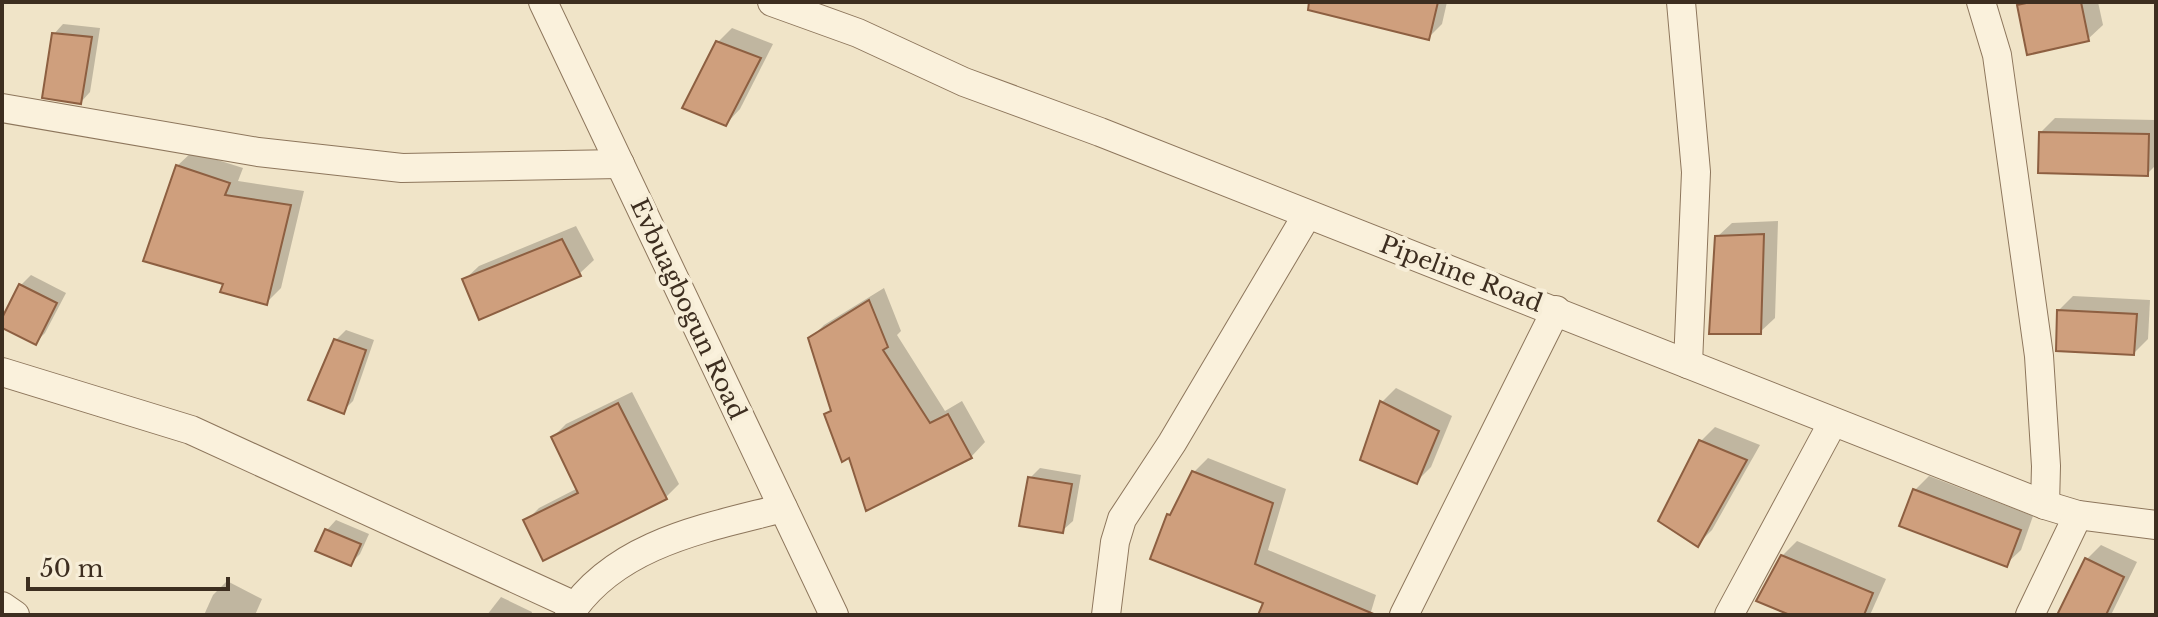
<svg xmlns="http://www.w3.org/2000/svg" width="2158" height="617" font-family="'Libre Baskerville',serif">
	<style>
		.shadow { fill: #0003 }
		.building { fill: #cf9f7d; stroke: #8d5f41; stroke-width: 2 }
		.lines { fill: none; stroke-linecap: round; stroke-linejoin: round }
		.street-casing { stroke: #8d765c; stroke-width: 30 }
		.street { stroke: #faf1dc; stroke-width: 28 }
		.labels { text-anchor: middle; stroke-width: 8; stroke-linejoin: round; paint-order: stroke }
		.street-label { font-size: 24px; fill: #3d2e20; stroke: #f7eed8 }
	</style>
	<rect width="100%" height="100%" fill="#f0e4c8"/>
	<g class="shadow">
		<path d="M1333 2H1447L1442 24 1428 38Z"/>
		<path d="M2023 2H2098L2103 25 2088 39 2019 6Z"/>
		<path d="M63 24 100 28 90 92 81 102 54 34Z"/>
		<path d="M732 28 773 44 740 109 726 124 718 42Z"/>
		<path d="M2055 118 2156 120V165L2147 174 2041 132Z"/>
		<path d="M192 152 243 168 238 181 304 191 281 288 266 303 225 283 177 166Z"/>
		<path d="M1778 221 1775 318 1760 332 1717 237 1732 223Z"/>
		<path d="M576 226 594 260 579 274 464 280 479 266Z"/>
		<path d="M31 275 66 293 45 333 35 343 2 326 21 285Z"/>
		<path d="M884 288 901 331 897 335 945 411 962 401 985 442 971 457 850 455 826 415 832 409 810 339 824 325Z"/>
		<path d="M2073 296 2150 300 2148 339 2134 353 2059 310Z"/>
		<path d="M346 330 374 340 353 401 343 411 336 340Z"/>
		<path d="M1396 388 1452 416 1431 467 1417 481 1363 459 1382 402Z"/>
		<path d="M632 392 679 484 666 497 526 521 539 508 578 488 553 437 566 424Z"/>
		<path d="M1715 427 1760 445 1712 530 1698 544 1701 441Z"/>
		<path d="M1208 458 1286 489 1268 550 1376 595 1370 615H1261L1268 603 1169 515 1176 508 1194 472Z"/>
		<path d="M1040 468 1081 475 1073 521 1063 530 1030 478Z"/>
		<path d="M1929 476 2033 516 2021 550 2006 564 1915 490Z"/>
		<path d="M336 520 369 534 360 554 350 564 327 530Z"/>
		<path d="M1797 541 1886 579 1870 615H1796L1782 556Z"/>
		<path d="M2101 545 2137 562 2111 615H2059L2087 559Z"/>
		<path d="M227 581 262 599 255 615H204L213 595Z"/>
		<path d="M501 597 532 612 531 615H487Z"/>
	</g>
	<g class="building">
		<path d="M1309 2H1438L1429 40 1308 10Z"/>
		<path d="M2031 2H2081L2089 41 2027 55 2017 5Z"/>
		<path d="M52 33 92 37 81 104 42 98Z"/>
		<path d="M716 41 761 58 726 126 682 108Z"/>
		<path d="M2039 132 2149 134 2148 176 2038 173Z"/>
		<path d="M176 165 230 183 225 195 291 205 267 305 220 292 223 284 143 261Z"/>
		<path d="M1764 234 1761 334H1709L1715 236Z"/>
		<path d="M562 239 581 276 479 320 462 279Z"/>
		<path d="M19 284 57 303 36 345 2 328V318Z"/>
		<path d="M869 300 888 347 883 350 930 423 948 414 972 458 866 511 849 458 842 462 824 414 831 411 808 338Z"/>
		<path d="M2057 310 2137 314 2134 355 2056 351Z"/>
		<path d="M334 339 366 350 344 414 308 400Z"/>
		<path d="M1380 401 1439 431 1417 484 1360 460Z"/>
		<path d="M618 403 667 499 543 561 523 520 578 493 551 437Z"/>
		<path d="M1699 440 1747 460 1698 547 1658 521Z"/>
		<path d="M1192 471 1273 503 1255 564 1376 615H1258L1263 603 1150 559 1167 514 1170 515Z"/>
		<path d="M1028 477 1072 484 1063 533 1019 526Z"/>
		<path d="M1913 489 2021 530 2007 567 1899 526Z"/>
		<path d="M325 529 361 544 351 566 315 551Z"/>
		<path d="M1781 555 1873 593 1864 615H1790L1756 601Z"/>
		<path d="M2085 558 2124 577 2106 615H2057Z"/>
	</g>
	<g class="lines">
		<g class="street-casing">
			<g id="street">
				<path d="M543 2 834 615"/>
				<path d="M772 2 858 33 964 82 1100 132 2045 505 2078 515 2156 525"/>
				<path d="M1681 2 1696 172 1688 364"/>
				<path d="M1981 2 1997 55 2039 356 2046 466 2045 505"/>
				<path d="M2 108 258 152 402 168 620 164"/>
				<path d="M2 372 191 430 575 606"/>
				<path d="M2 606 15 615"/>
				<path d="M569 615C616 543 706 528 783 508"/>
				<path d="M1106 615 1115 542 1122 519 1172 443 1307 215"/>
				<path d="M1404 615 1556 310"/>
				<path d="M1729 615 1833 422"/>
				<path d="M2030 615 2078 515"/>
			</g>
		</g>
		<use href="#street" class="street"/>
	</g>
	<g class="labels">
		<g class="street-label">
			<text transform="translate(1461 274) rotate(21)" y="8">Pipeline Road</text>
			<text transform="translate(688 309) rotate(65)" y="8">Evbuagbogun Road</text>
		</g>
	</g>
	<rect width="2158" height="617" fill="none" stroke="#3d2e20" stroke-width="8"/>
	<path d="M28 577v12h200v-12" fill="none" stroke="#3d2e20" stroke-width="4"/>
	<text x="40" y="577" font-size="24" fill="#3d2e20" stroke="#f7eed8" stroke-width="6" paint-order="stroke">50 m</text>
</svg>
